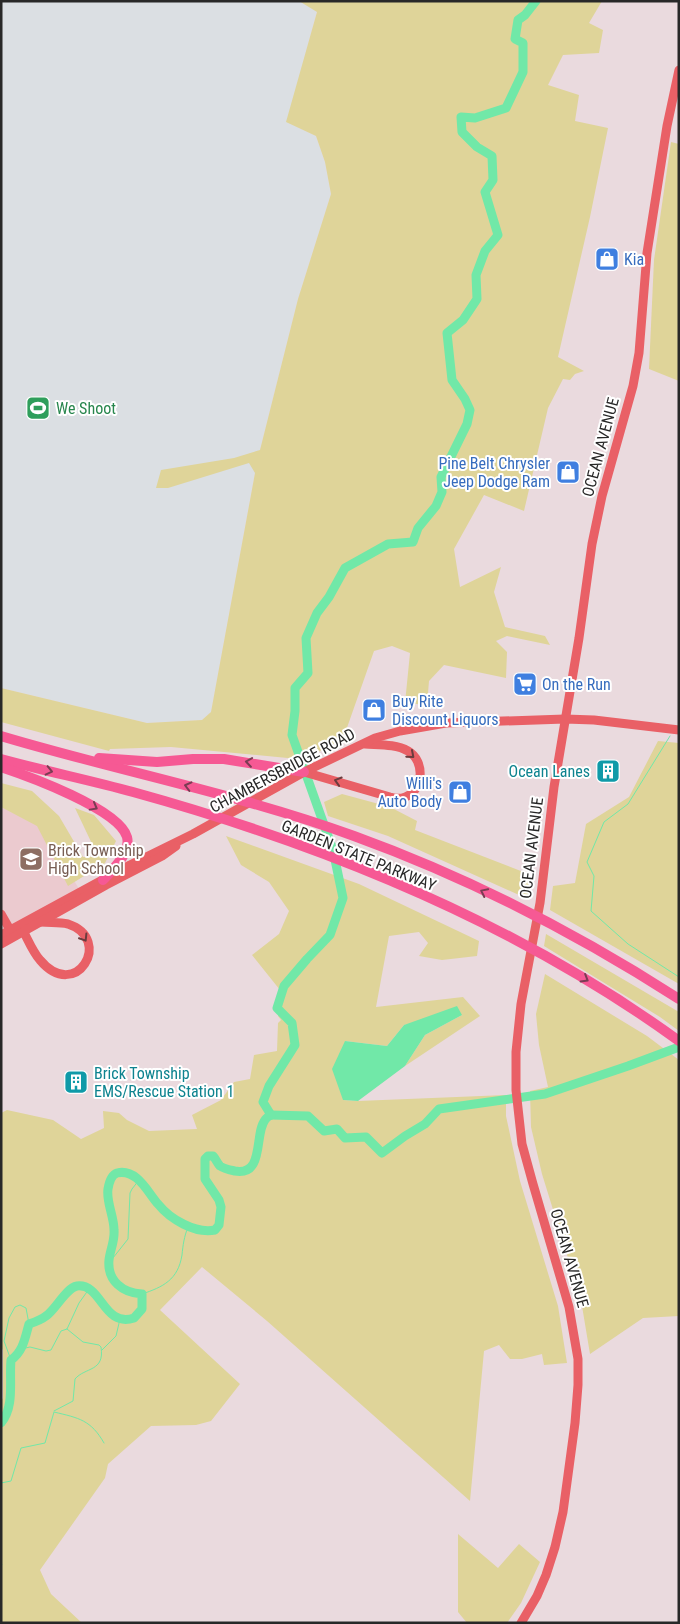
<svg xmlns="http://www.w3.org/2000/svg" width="680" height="1624" font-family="'Roboto Condensed',sans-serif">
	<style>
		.industrial { fill: #dbdfe3 }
		.education { fill: #ebcacf }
		.green { fill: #dfd499 }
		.water { fill: #71e8a8 }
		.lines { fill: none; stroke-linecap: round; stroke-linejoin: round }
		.stream { stroke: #71e8a8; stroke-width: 1 }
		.river { stroke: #71e8a8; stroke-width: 9 }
		.major { stroke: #e96066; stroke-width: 9 }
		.highway { stroke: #f65994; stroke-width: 10 }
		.oneway { stroke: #6c3c3e }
		.oneway2 { stroke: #7a3c53 }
		.labels { text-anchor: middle; stroke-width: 4; stroke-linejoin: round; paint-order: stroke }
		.shop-label { font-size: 16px; fill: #366cbe; stroke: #fff; text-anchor: start }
		.leisure-label { font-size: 16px; fill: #27864d; stroke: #fff; text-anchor: start }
		.street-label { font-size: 16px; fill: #282828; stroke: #fff }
		.culture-label { font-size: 16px; fill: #0d838f; stroke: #fff; text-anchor: end }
		.education-label { font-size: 16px; fill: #785e54; stroke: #fff; text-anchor: start }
	</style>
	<rect width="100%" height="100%" fill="#eadade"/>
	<path class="industrial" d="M1 1H299L317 11 287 122 316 136 325 162 331 194 298 299 257 462 211 712 202 720 147 723 1 688Z"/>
	<path class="education" d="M1 807 40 826 81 892 1 935Z"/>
	<g class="green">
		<path d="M299 1H602L589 23 603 30 599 53 563 55 548 85 579 95 575 121 608 128 590 217 558 357 584 371 575 374 570 380 563 379 548 408 524 511 484 495 454 549 460 587 501 567 494 592 505 627 545 636 550 645 507 636 496 641 507 652 506 678 444 665 429 681 427 705 405 703 410 653 392 646 374 651 343 739 299 762 298 759 171 747 110 749 109 751 1 722V688L147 723 202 720 211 712 255 473 249 463 168 488H156L161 470 234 458 260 450 298 299 331 194 325 162 316 136 286 122 317 12Z"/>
		<path d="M671 142 679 144V381L649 369 654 260Z"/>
		<path d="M658 741 679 743V984L550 910 553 886 575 883 586 824 629 797Z"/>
		<path d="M1 783 32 791 59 816 83 857H93L94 848 75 808 94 815 116 841 105 863 68 886 37 826 1 807Z"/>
		<path d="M342 794 390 807 417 821 415 830 531 875 528 899 388 836 328 816 324 802Z"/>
		<path d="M226 836 359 884 479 941 477 956 442 960 419 956 428 943 419 932 389 936 376 1007 463 997 480 1016 405 1066 425 1035 462 1015 404 1025 387 1046 345 1041 343 1100 358 1101 506 1095V1116L520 1181 558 1306 567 1363 544 1365 542 1354 522 1359H510L499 1345 484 1351 470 1501 267 1321 202 1267 160 1310 240 1384 211 1421 196 1425 151 1426 108 1464 105 1478 40 1570 51 1594 82 1623H1V1401L3 1398V1350L1 1347V1113L7 1110 53 1120 81 1139 104 1128 103 1111 119 1113 127 1120 149 1131 197 1129 192 1115 221 1100 234 1082 250 1079 254 1055 277 1051 278 1023 281 1020 278 1016 280 990 252 955 279 934 289 911 269 882 241 865Z"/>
		<path d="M546 934 679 1012V1031L660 1017 544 946Z"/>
		<path d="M545 974 647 1036 679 1060V1316L643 1318 590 1354 581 1300 542 1174 531 1127 530 1091 548 1087 539 1045 536 1014Z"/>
		<path d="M458 1534 498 1568 519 1544 540 1562 521 1603 507 1623H467L458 1612Z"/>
	</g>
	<path class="water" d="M457 1006 462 1015 425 1035 405 1066 358 1101 343 1100 332 1069 345 1041 387 1046 404 1025Z"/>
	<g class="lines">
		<g class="stream">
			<path d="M670 736 628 804 604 822 587 862 594 876 591 911 628 944 679 977"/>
			<path d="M109 1263 128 1239 130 1193 132 1189 139 1180"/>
			<path d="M142 1294C163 1287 178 1280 182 1255 183 1245 184 1237 188 1227"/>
			<path d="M21 1349 30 1347 46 1351 51 1350 61 1331 67 1329 79 1303 89 1289"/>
			<path d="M102 1350 116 1336 120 1319"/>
			<path d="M11 1360 4 1341 9 1318 15 1307 20 1305 26 1308 29 1324"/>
			<path d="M54 1411 73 1401 75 1379C85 1367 105 1372 101 1347L99 1345 83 1342 67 1329"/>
			<path d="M1 1483 11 1481 21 1448 45 1443 54 1412C79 1418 91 1420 104 1443"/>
			<path d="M1 1563 2 1564"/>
		</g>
		<g class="river">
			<path d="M271 1115 263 1102 269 1086 295 1045 292 1023 277 1008 284 986 307 959 330 935 343 898 333 850 292 735 295 711V688L308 673 306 638 317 613 329 597 345 568 388 544 413 542 418 528 436 506 442 492 441 477 467 424 470 410 465 399 452 380 447 333 463 320 477 299 476 275 485 251 498 235 485 192 493 180 492 156 477 147 462 132 461 117 475 118 506 108 523 72V43L515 39 518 20 525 15 536 1"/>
			<path d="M271 1115 308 1116 324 1131 337 1129 345 1138 366 1137 382 1153 405 1136 425 1124 439 1109 545 1094 628 1066 679 1047"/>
			<path d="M1 1423C15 1406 9 1381 11 1360 23 1352 25 1338 29 1324 35 1322 41 1320 46 1316 56 1309 66 1288 77 1286 102 1283 103 1328 134 1318L142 1309V1294C123 1293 107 1281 109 1260 110 1250 115 1241 114 1230 114 1216 106 1202 108 1189 109 1183 111 1175 117 1173 137 1168 148 1193 158 1204 170 1219 195 1234 215 1230L219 1225 221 1207 219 1200 205 1179V1159L208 1156H213C216 1159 217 1163 220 1166 224 1169 230 1170 235 1171 265 1176 254 1134 265 1120 265 1119 270 1115 271 1115"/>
		</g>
		<g class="major">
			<path d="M304 772 390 797C394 798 398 799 402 798 424 793 426 761 408 751 396 744 379 745 365 744"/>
			<path d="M1 914 13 935"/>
			<path d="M21 927C27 937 32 951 40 960 76 1003 114 939 68 924 59 922 50 923 41 922"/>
			<path d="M1 935 130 865 193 834 304 772 375 738 400 731 446 723 565 719 594 720 679 730"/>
			<path d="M1 944 106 885 162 856 176 846"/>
			<path d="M521 1623 537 1596 546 1575 555 1547 563 1512 575 1423 578 1385V1359L569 1307 533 1184 522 1144 516 1090V1052L521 1004 540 903 554 787 579 638 592 544 602 496 633 386 639 353 647 253 667 126 679 70"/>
		</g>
		<g class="highway">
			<path d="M1 736C118 771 239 794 354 836 467 877 578 934 679 999"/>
			<path d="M99 758 157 762 193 759H224L304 772"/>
			<path d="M1 759C45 771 89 780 133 792 325 845 517 923 679 1041"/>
			<path d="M1 767C28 776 119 809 127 837 131 853 113 869 103 880"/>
		</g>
	</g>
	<defs><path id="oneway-chevron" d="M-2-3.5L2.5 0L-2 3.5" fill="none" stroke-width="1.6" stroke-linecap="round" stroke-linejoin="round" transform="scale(1.25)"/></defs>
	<g class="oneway">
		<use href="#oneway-chevron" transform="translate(411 755) rotate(41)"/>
		<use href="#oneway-chevron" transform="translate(338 781) rotate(-163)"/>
		<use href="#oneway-chevron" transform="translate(84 938) rotate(58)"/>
	</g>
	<g class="oneway2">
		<use href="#oneway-chevron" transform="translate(249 762) rotate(-172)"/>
		<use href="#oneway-chevron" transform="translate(49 771) rotate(13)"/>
		<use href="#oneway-chevron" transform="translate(188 786) rotate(-166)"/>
		<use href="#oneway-chevron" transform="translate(94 807) rotate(29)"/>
		<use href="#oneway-chevron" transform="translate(484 892) rotate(-154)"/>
		<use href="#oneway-chevron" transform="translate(585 979) rotate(31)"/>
	</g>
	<defs>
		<g id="shop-square" transform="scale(1.25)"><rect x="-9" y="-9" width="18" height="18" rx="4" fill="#3f7fe0" stroke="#fff"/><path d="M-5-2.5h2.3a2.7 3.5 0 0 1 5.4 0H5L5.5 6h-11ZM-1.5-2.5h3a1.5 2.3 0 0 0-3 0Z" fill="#fff"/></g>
		<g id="stadium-square" transform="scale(1.25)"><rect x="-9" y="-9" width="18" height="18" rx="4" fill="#2e9e5b" stroke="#fff"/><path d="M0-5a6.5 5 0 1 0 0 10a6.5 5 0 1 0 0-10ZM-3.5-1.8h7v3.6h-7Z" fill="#fff"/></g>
		<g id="supermarket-square" transform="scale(1.25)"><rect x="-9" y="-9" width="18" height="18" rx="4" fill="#3f7fe0" stroke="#fff"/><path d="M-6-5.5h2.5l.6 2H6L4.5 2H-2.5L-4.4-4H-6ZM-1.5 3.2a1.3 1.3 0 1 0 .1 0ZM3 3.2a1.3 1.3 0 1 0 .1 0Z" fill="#fff"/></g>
		<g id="building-square" transform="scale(1.25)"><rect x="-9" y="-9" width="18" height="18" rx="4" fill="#0f9aa8" stroke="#fff"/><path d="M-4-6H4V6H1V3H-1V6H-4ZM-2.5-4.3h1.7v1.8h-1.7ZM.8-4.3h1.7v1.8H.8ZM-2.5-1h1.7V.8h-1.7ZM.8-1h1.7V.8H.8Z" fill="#fff"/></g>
		<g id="school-square" transform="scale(1.25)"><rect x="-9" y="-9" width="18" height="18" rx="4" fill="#8d6e63" stroke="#fff"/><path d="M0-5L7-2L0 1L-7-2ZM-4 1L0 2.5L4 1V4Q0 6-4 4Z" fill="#fff"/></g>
	</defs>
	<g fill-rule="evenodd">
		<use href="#shop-square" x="607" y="259"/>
		<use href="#stadium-square" x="38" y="408"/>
		<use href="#shop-square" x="568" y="472"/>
		<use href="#supermarket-square" x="525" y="684"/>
		<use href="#shop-square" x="374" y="710"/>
		<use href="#building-square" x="608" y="771"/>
		<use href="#shop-square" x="460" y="792"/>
		<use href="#school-square" x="31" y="859"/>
		<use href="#building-square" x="76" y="1082"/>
	</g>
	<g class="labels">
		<g class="shop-label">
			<text x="624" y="265">Kia</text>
			<text x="550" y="469" text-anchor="end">Pine Belt Chrysler<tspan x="550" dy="18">Jeep Dodge Ram</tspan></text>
			<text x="542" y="690">On the Run</text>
			<text x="392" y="707">Buy Rite<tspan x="392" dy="18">Discount Liquors</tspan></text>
			<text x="442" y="789" text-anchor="end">Willi's<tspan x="442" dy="18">Auto Body</tspan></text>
		</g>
		<g class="leisure-label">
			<text x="56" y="414">We Shoot</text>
		</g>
		<g class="street-label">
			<text transform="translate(600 447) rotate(-75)" y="6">OCEAN AVENUE</text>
			<text transform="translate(282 770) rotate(-28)" y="6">CHAMBERSBRIDGE ROAD</text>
			<text transform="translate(531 848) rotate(-83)" y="6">OCEAN AVENUE</text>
			<text transform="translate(359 855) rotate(22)" y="6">GARDEN STATE PARKWAY</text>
			<text transform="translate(570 1258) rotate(74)" y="6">OCEAN AVENUE</text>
		</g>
		<g class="culture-label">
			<text x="590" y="777">Ocean Lanes</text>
			<text x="94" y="1079" text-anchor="start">Brick Township<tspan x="94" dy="18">EMS/Rescue Station 1</tspan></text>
		</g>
		<g class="education-label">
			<text x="48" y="856">Brick Township<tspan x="48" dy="18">High School</tspan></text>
		</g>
	</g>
	<rect width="680" height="1624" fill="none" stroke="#282828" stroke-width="5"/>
</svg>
